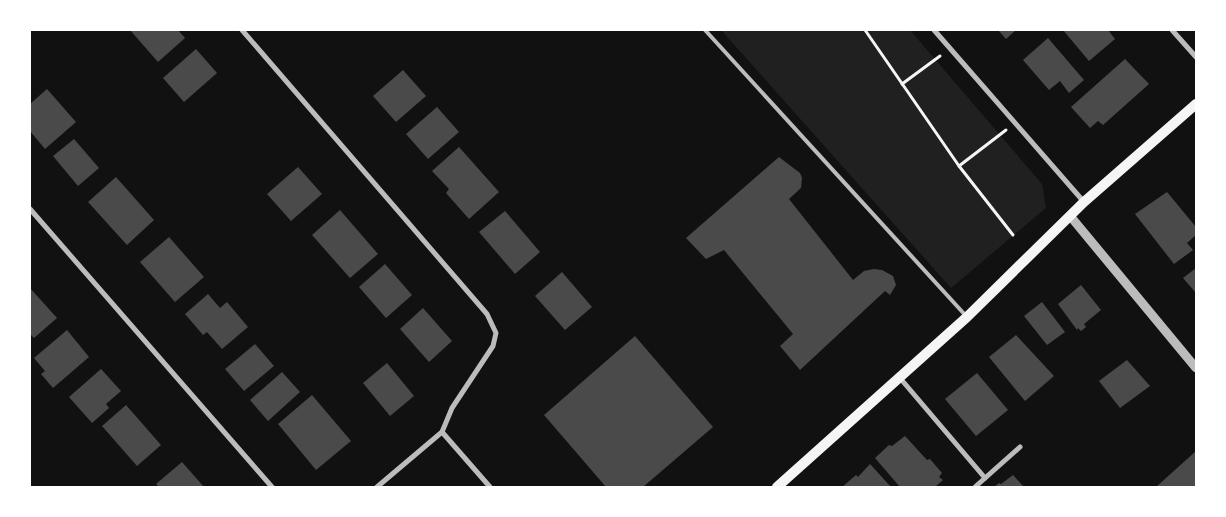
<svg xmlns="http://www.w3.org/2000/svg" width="1226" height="517" font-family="'Sofia Sans Condensed',sans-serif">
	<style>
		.green { fill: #202020 }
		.building { fill: #4a4a4a }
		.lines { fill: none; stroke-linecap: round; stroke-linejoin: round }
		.path { stroke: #f5f5f5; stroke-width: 3 }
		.service { stroke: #bcbcbc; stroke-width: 4 }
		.minor { stroke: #bcbcbc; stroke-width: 5 }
		.tertiary { stroke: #bcbcbc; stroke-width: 9 }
		.secondary { stroke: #f5f5f5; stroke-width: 10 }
	</style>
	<rect width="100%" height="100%" fill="#111"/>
	<path class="green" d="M721 30H910L1042 184 1046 208 951 288Z"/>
	<g class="building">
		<path d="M130 30H178L185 38 158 62Z"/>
		<path d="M998 30H1016L1006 39Z"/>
		<path d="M1063 30H1108L1115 39 1089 61Z"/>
		<path d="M1048 38 1084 80 1069 93 1060 81 1049 90 1023 60Z"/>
		<path d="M196 49 217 73 184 102 163 78Z"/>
		<path d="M1125 59 1149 84 1103 125 1098 121 1090 128 1071 107Z"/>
		<path d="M403 70 426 96 396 122 373 96Z"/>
		<path d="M47 89 76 122 45 149 30 131V104Z"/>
		<path d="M437 107 459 132 428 159 406 134Z"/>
		<path d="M74 139 99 168 78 186 53 156Z"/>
		<path d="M459 147 499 192 469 219 446 193 449 189 432 171Z"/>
		<path d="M779 157 800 173 802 178 801 188 789 199 853 280 864 271 874 269 882 270 893 276 896 285 890 295 885 291 800 370 780 346 793 334 724 250 706 259 686 238Z"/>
		<path d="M298 167 322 194 291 221 267 194Z"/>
		<path d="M116 177 154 220 127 245 88 202Z"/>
		<path d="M1167 192 1196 227V235L1187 243 1193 250 1174 264 1135 214Z"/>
		<path d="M340 210 378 254 350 278 312 235Z"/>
		<path d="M505 211 540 252 515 274 479 232Z"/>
		<path d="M169 237 204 277 175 302 140 262Z"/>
		<path d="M385 264 412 295 386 318 359 287Z"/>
		<path d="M1196 268V293L1183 278Z"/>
		<path d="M562 272 592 307 565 330 535 296Z"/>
		<path d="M1081 285 1101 310 1084 324 1086 327 1081 331 1078 328 1077 330 1058 304Z"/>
		<path d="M30 288 57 318 34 338 30 334Z"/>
		<path d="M208 294 220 308 227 302 248 327 222 349 207 332 203 335 185 314Z"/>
		<path d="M1042 302 1065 332 1047 345 1024 316Z"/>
		<path d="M423 308 452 341 429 362 400 329Z"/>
		<path d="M67 330 89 357 53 388 41 374 45 371 34 358Z"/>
		<path d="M1016 335 1054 376 1025 401 989 357Z"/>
		<path d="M635 336 713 427 643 487H606L544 415Z"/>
		<path d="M255 344 274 366 244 391 225 369Z"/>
		<path d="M1127 360 1150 386 1120 408 1099 381Z"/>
		<path d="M387 363 414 396 390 416 363 383Z"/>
		<path d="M101 369 121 391 106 404 109 408 92 423 69 397Z"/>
		<path d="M282 372 300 392 268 421 250 400Z"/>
		<path d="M977 373 1008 410 976 436 945 399Z"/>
		<path d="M312 395 351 441 316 470 278 424Z"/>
		<path d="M126 405 161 445 137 466 102 426Z"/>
		<path d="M905 436 927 460 930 459 942 473 939 477 943 480 935 487H900L875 458 889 445 892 446Z"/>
		<path d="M1196 451V487H1156Z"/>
		<path d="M182 462 204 487H159L156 484Z"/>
		<path d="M870 464 891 487H842L856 475 858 477Z"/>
		<path d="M1013 475 1024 487H994L999 483 1001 484Z"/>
	</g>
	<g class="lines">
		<g class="path">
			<path d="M865 30 959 166 1013 235"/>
			<path d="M902 84 940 56"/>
			<path d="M959 166 1006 130"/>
		</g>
		<path class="service" d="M705 30 967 317"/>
		<g class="minor">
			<path d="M242 30 487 314 496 333 493 346 452 408 442 432 377 487"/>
			<path d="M934 30 1084 202"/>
			<path d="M1172 30 1196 57"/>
			<path d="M30 209 272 487"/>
			<path d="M900 378 985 478"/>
			<path d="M442 432 490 487"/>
			<path d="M975 487 1020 447"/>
		</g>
		<path class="tertiary" d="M1071 217 1196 368"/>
		<path class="secondary" d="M777 487 967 317 1084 202 1196 104"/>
	</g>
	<rect width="1226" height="517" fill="none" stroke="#ffffff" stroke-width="62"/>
</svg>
